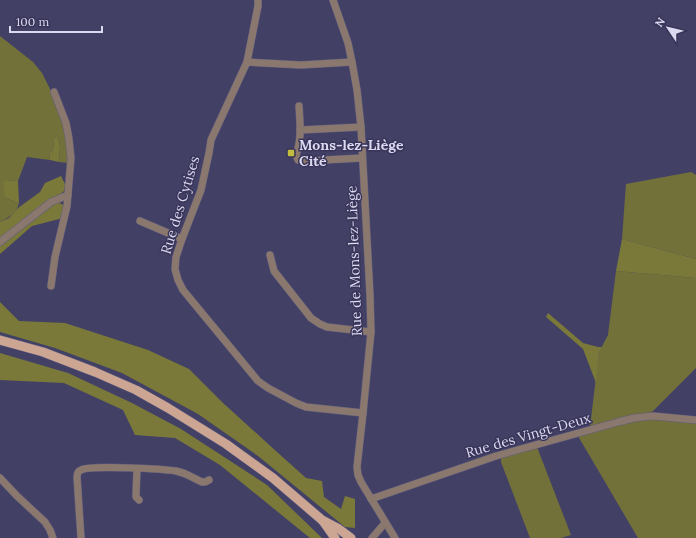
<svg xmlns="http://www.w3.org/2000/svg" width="696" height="538" font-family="Lora,serif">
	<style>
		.green { fill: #72713a }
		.forest { fill: #7a793a }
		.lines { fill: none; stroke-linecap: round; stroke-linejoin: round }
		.minor-casing { stroke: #5e5c7e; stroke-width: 8 }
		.major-casing { stroke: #5e5c7e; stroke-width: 10 }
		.minor { stroke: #8a776d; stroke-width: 7 }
		.major { stroke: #cca693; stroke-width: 9 }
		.poi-dot { fill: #c2bd3f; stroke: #39355a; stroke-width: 1.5 }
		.labels { text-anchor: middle; stroke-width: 3; stroke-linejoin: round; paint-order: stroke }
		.poi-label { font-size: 14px; font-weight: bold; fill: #dad9ef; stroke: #39355a; text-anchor: start }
		.street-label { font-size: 14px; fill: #dad9ef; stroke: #39355a }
	</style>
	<rect width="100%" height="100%" fill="#434065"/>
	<g class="green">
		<path d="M0 36 33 62 42 73 55 99 65 130 68 163 59 162 60 146 57 135 54 139 53 150 49 153 50 160 27 157 18 181 7 180 5 198 19 203C17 213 8 218 0 222Z"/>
		<path d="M691 172 696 175V259L622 239 626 184Z"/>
		<path d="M616 271 696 278V368L653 411 644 415 590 427 599 352 608 335Z"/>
		<path d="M652 419 696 422V538H638L578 436 620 423Z"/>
		<path d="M537 447 571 535 561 538H530L501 462V457Z"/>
	</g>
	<g class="forest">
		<path d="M57 135 60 146 59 162 50 160 49 153 53 150 54 139Z"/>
		<path d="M61 176 66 186 64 191 57 198 58 202 65 206 63 218 32 226 0 254V222L9 218 18 208 40 192 45 183Z"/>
		<path d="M7 180 18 181 19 203 5 198 3 183Z"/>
		<path d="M622 239 696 259V278L616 271Z"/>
		<path d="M0 302 19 321 65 323 148 350 189 369 222 402 277 452 306 478 322 481 324 497 341 509 345 496 355 499V528L345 527 258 456 198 414 122 373 55 348 0 332Z"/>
		<path d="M548 313 583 343 598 347H602L599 352 596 383 583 349 546 317Z"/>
		<path d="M0 353 68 373 132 403 181 429 267 485 322 538H310L220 465 175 438 135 435 123 410 64 383 0 380Z"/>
	</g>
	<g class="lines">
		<g class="minor-casing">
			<g id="minor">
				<path d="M258 0V6L247 62 211 140 209 153 201 190 182 239 176 257 175 269 178 280 183 290 258 381 268 388 296 403 306 407 363 413"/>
				<path d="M333 0 348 43 352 62 357 90 361 127 370 295 371 332 363 413 357 467 358 475 361 482 395 538"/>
				<path d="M247 62 301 65 352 62"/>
				<path d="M299 106C300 123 302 139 296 155L298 160 305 161 362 158"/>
				<path d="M300 130 361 127"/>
				<path d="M140 221 182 239"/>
				<path d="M0 242 51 202 68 195"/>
				<path d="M270 255 274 271 311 318 320 324 327 327 371 332"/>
				<path d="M51 286 55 257 67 206 71 158 69 139 66 123 54 92"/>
				<path d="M137 469 136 494V497L139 500"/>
				<path d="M0 478 17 496 45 522 50 530 53 538"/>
				<path d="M371 499 496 456 618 422 634 418 653 416 696 420"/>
				<path d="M81 538 77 477C77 474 78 471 81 470 90 465 164 469 176 471 186 473 193 478 202 482H205L209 480"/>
				<path d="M372 538 385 523"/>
			</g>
		</g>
		<g class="major-casing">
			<g id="major">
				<path d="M0 340 43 352 95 372 136 390 168 408 226 444 273 478 322 520 339 529 351 538"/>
				<path d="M323 521 335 538"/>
			</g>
		</g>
		<use href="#minor" class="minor"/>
		<use href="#major" class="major"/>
	</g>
	<rect class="poi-dot" x="287" y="149" width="8" height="8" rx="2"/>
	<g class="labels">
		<g class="poi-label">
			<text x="299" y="150">Mons-lez-Liège<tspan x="299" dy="16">Cité</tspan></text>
		</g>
		<g class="street-label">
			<text transform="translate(180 205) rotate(-73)" y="5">Rue des Cytises</text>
			<text transform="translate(354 261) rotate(-92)" y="5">Rue de Mons-lez-Liège</text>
			<text transform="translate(528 435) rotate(-16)" y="5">Rue des Vingt-Deux</text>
		</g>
	</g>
	<g transform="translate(668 28) rotate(305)" stroke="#39355a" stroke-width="3" paint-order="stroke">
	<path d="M0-3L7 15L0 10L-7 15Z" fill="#dad9ef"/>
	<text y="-6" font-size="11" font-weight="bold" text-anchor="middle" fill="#dad9ef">N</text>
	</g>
	<path d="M10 26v6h92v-6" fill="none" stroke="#dad9ef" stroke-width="2"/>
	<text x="16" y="26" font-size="12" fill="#dad9ef" stroke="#39355a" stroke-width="3" paint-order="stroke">100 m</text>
</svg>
